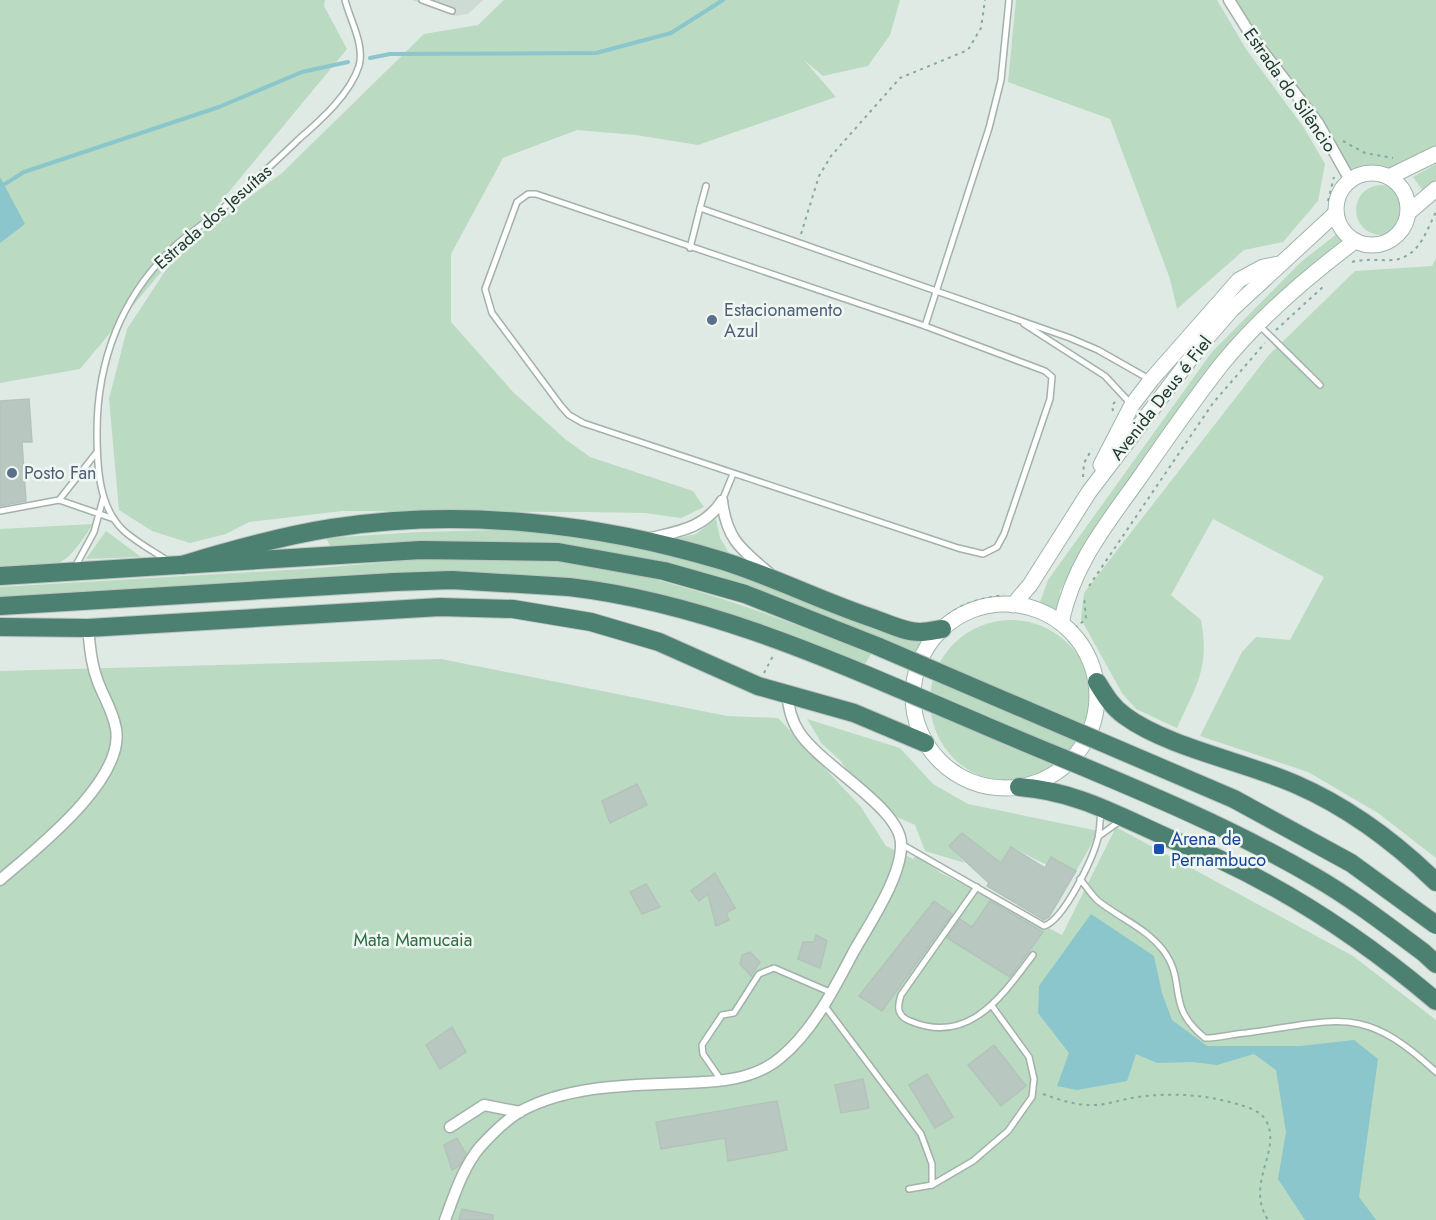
<svg xmlns="http://www.w3.org/2000/svg" width="1436" height="1220" font-family="Jost,sans-serif">
	<style>
		.built { fill: #cedad4 }
		.green { fill: #badac1 }
		.water { fill: #8bc6cc }
		.lines { fill: none; stroke-linecap: round; stroke-linejoin: round }
		.stream { stroke: #8bc6cc; stroke-width: 4 }
		.building { fill: #b9c7c1; stroke: #b3c3bb; stroke-width: 1.5 }
		.service-casing { stroke: #a3b1ab; stroke-width: 8 }
		.minor-casing { stroke: #a3b1ab; stroke-width: 13 }
		.secondary-casing { stroke: #a0b5ac; stroke-width: 17 }
		.trunk-casing { stroke: #bdc4c1; stroke-width: 20 }
		.path { stroke: #83ab9c; stroke-width: 2; stroke-dasharray: 3 4.5; stroke-linecap: butt }
		.service { stroke: #fff; stroke-width: 5 }
		.minor { stroke: #fff; stroke-width: 10 }
		.secondary { stroke: #fff; stroke-width: 15 }
		.trunk { stroke: #4c8070; stroke-width: 18 }
		.trunk-bridge-casing { stroke: #bdc4c1; stroke-width: 20; stroke-linecap: butt }
		.trunk-bridge { stroke: #4c8070; stroke-width: 18 }
		.service-dot { fill: #5c6f8a; stroke: #f0f7f3; stroke-width: 2 }
		.transit-dot { fill: #1a4fb4; stroke: #f0f7f3; stroke-width: 2 }
		.labels { text-anchor: middle; stroke-width: 5; stroke-linejoin: round; paint-order: stroke }
		.street-label { font-size: 18px; fill: #223931; stroke: #f0f7f3 }
		.service-label { font-size: 18px; fill: #4e5e75; stroke: #f0f7f3; text-anchor: start }
		.transit-label { font-size: 18px; fill: #164399; stroke: #f0f7f3; text-anchor: start }
		.park-label { font-size: 18px; fill: #2f6d43; stroke: #f0f7f3 }
	</style>
	<rect width="100%" height="100%" fill="#e0eae5"/>
	<path class="built" d="M412 0H483L468 14 456 16Z"/>
	<g class="green">
		<path d="M0 0H325L324 6 347 49 185 245 282 173 424 34 478 25 504 0H900L890 35 868 66 823 76 804 60 836 97 698 145 636 135 577 130 503 158 451 254V322L513 392 565 439 590 457 693 491 704 507 681 518 645 513 584 512 342 511 249 522 226 534 190 543 152 531 119 510 109 399 127 329 177 253 80 369 0 383Z"/>
		<path d="M1016 0H1217L1246 49 1304 128 1325 164 1318 201 1283 242 1244 250 1177 309 1170 279 1110 119 1008 82Z"/>
		<path d="M1229 0H1436V154C1419 163 1401 169 1382 173 1370 175 1362 174 1350 180Z"/>
		<path d="M1436 164V186L1425 194 1413 177Z"/>
		<circle cx="1381" cy="210" r="25"/>
		<path d="M1342 230 1354 246 1251 333 1082 554 1060 591 1059 611 1040 602 1048 580 1212 352 1302 261Z"/>
		<path d="M1436 258V858L1378 813 1308 772 1200 736 1242 652 1256 637 1290 640 1324 577 1213 519 1171 595 1201 620C1210 668 1196 686 1177 728L1136 709 1122 693 1081 619 1084 593 1268 356 1355 271 1432 266Z"/>
		<path d="M716 519 720 538 732 558 669 540 696 534Z"/>
		<path d="M93 524C60 575 57 566 0 569V529Z"/>
		<path d="M500 530 583 536 723 568 925 643 916 657 617 556 333 551 326 538 418 532Z"/>
		<path d="M106 531 141 557 86 559Z"/>
		<path d="M456 556C483 557 511 555 538 558 655 570 763 611 871 654L864 666 544 577 0 600V587L320 568Z"/>
		<circle cx="1011" cy="701" r="81"/>
		<path d="M441 659 727 716 778 718 861 807 886 846 913 859 916 855 941 873 1062 935 1116 827 1353 956 1436 1020V1220H0V671Z"/>
		<path d="M807 719 900 748 933 784 968 804 1099 831 1076 871 1052 857 1047 865 1011 847 1001 863 962 833 949 846 965 863 925 851 915 825 888 813 861 791 840 760 822 744Z"/>
	</g>
	<g class="water">
		<path d="M0 177 25 224 0 243Z"/>
		<path d="M1091 914 1154 956 1162 993 1172 1020 1207 1046H1300L1354 1040 1378 1059 1359 1197 1376 1220H1305L1278 1179 1286 1132 1276 1070 1254 1054 1217 1065 1192 1062 1157 1063 1136 1054 1127 1081 1077 1090 1057 1086 1069 1053 1038 1013 1039 986Z"/>
	</g>
	<g class="lines">
		<g class="stream">
			<path d="M370 58 390 54 596 53 671 33 723 0"/>
			<path d="M0 187 24 172 219 107 302 72 348 62"/>
		</g>
	</g>
	<g class="building">
		<path d="M29 399 32 442H22L26 501 0 506V401Z"/>
		<path d="M637 784 647 805 610 823 602 801Z"/>
		<path d="M962 833 1001 863 1011 847 1045 868 1051 857 1076 871 1049 917 1044 920 987 886 989 883 949 846Z"/>
		<path d="M715 873 735 908 726 913 729 920 716 926 708 894 699 901 691 891Z"/>
		<path d="M646 884 660 907 642 914 630 892Z"/>
		<path d="M934 901 952 914 882 1011 859 996Z"/>
		<path d="M990 901 1043 932 1010 977 947 938 960 919 972 927Z"/>
		<path d="M816 935 827 941 820 968 798 959 803 942H814Z"/>
		<path d="M750 952 760 962 751 976 740 964 742 955Z"/>
		<path d="M452 1027 466 1052 440 1069 426 1045Z"/>
		<path d="M994 1045 1026 1086 1001 1106 968 1065Z"/>
		<path d="M927 1074 953 1117 935 1128 909 1085Z"/>
		<path d="M863 1079 869 1108 841 1113 835 1085Z"/>
		<path d="M777 1101 787 1150 728 1161 725 1138 661 1149 656 1122Z"/>
		<path d="M457 1138 466 1154 459 1166 452 1170 444 1145Z"/>
		<path d="M462 1209 493 1215V1220H459Z"/>
	</g>
	<g class="lines">
		<g class="service-casing">
			<g id="service">
				<path d="M422 0 452 11"/>
				<path d="M528 194H536L925 326 1045 371 1052 377 1050 399 1004 534 997 547 983 554 958 548 583 423 569 415 561 406 492 313 485 289 517 202Z"/>
				<path d="M700 208 706 186"/>
				<path d="M690 248 700 208 1070 338 1098 350 1149 379"/>
				<path d="M1024 324 1105 376 1131 404"/>
				<path d="M925 326 989 128 1001 80 1009 0"/>
				<path d="M1260 326 1320 385"/>
				<path d="M59 500 97 452"/>
				<path d="M722 501 733 474"/>
				<path d="M0 511 59 500 114 519"/>
				<path d="M168 561C153 551 136 542 123 530 98 506 97 464 97 432 97 360 122 295 175 246 190 232 207 222 222 209 248 187 274 163 299 139 321 120 350 94 359 66 365 45 350 20 345 0"/>
				<path d="M75 567 94 532 103 499"/>
				<path d="M1099 836 1120 821"/>
				<path d="M901 844 1044 926C1064 920 1093 858 1098 838 1100 829 1100 819 1101 810"/>
				<path d="M1080 879C1085 885 1091 894 1097 900 1119 918 1145 927 1163 950 1188 983 1164 1005 1205 1038 1219 1038 1232 1034 1246 1033 1338 1021 1362 1003 1436 1072"/>
				<path d="M977 887 901 995C897 1007 897 1016 910 1021 969 1046 1002 996 1033 955"/>
				<path d="M824 1005 921 1134 932 1164V1185L909 1189"/>
				<path d="M721 1080 703 1054 702 1045 722 1015 734 1013 759 974 774 968 832 993"/>
				<path d="M932 1185 973 1161 1008 1131 1032 1097 1034 1079 1029 1057 992 1006"/>
			</g>
		</g>
		<g class="minor-casing">
			<g id="minor">
				<path d="M1229 0 1254 40 1318 123 1350 180"/>
				<path d="M722 501C727 540 741 549 769 573"/>
				<path d="M651 538C680 531 704 528 722 501"/>
				<path d="M0 880C36 849 125 780 116 729 113 711 104 698 98 682 91 664 90 647 88 628"/>
				<path d="M450 1127 484 1105 520 1112"/>
				<path d="M445 1220C454 1196 463 1167 480 1147 491 1135 507 1119 521 1111 569 1085 632 1085 685 1083 717 1082 754 1080 780 1058 813 1031 834 989 854 951 870 923 902 876 901 844 901 808 821 766 799 732 791 720 789 708 787 694"/>
			</g>
		</g>
		<g class="secondary-casing">
			<g id="secondary">
				<circle cx="1372" cy="209" r="36"/>
				<path d="M1389 177 1436 154"/>
				<path d="M1409 212 1436 189"/>
				<path d="M1101 465 1132 405 1151 380 1239 280 1263 267 1279 264"/>
				<circle cx="1005" cy="696" r="92"/>
				<path d="M1013 605 1030 585 1089 492 1200 346 1231 310 1336 213"/>
				<path d="M1061 623C1073 565 1105 526 1138 480 1165 441 1192 402 1221 365 1259 318 1307 277 1355 241"/>
			</g>
		</g>
		<g class="trunk-casing">
			<g id="trunk">
				<path d="M182 565C231 550 281 536 332 528 462 508 598 523 723 561 774 577 821 601 872 618 887 623 904 632 920 632 927 632 935 630 942 629"/>
				<path d="M0 576 421 550 558 552"/>
				<path d="M0 606 394 582 452 580 569 587"/>
				<path d="M0 627 88 628 440 607 513 609 591 622 659 642 758 686 854 713 925 743"/>
				<path d="M1097 682C1105 695 1112 707 1125 716 1167 747 1245 762 1295 784 1348 807 1395 842 1436 882"/>
				<path d="M1019 787C1074 791 1115 814 1164 836 1182 845 1202 850 1219 859 1298 896 1370 945 1436 1001"/>
				<path d="M1423 952 1436 964"/>
			</g>
		</g>
		<g class="path">
			<path d="M1343 141 1365 153 1393 158"/>
			<path d="M1328 201 1334 177"/>
			<path d="M801 234 819 176 831 156 900 78 968 50 981 28 985 0"/>
			<path d="M1352 262C1367 258 1380 261 1394 260 1420 256 1426 231 1436 212"/>
			<path d="M1276 330 1325 285"/>
			<path d="M1113 411 1112 405 1117 400"/>
			<path d="M1083 477 1084 463 1092 449"/>
			<path d="M1089 586 1213 403 1265 343"/>
			<path d="M948 615C964 602 983 598 1004 595"/>
			<path d="M1075 628 1086 619 1084 596"/>
			<path d="M764 673 774 654"/>
			<path d="M1043 1094C1060 1100 1077 1106 1096 1105 1109 1104 1120 1100 1132 1098 1167 1092 1203 1094 1237 1104 1247 1107 1259 1110 1265 1119 1284 1149 1244 1183 1268 1220"/>
		</g>
		<use href="#service" class="service"/>
		<use href="#minor" class="minor"/>
		<use href="#secondary" class="secondary"/>
		<use href="#trunk" class="trunk"/>
		<g class="trunk-bridge-casing">
			<g id="trunk-bridge">
				<path d="M558 552 664 571 745 594 877 646 1234 799 1351 863 1436 925"/>
				<path d="M569 587C716 604 851 669 986 726 1096 773 1211 816 1315 877 1353 899 1388 926 1423 952"/>
			</g>
		</g>
		<use href="#trunk-bridge" class="trunk-bridge"/>
	</g>
	<g class="service-dot">
		<circle cx="712" cy="320" r="6"/>
		<circle cx="12" cy="473" r="6"/>
	</g>
	<rect class="transit-dot" x="1153" y="843" width="12" height="12" rx="3"/>
	<g class="labels">
		<g class="street-label">
			<text transform="translate(1290 90) rotate(55)" y="6">Estrada do Silêncio</text>
			<text transform="translate(213 217) rotate(-41)" y="6">Estrada dos Jesuítas</text>
			<text transform="translate(1161 398) rotate(-52)" y="6">Avenida Deus é Fiel</text>
		</g>
		<g class="service-label">
			<text x="724" y="316">Estacionamento<tspan x="724" dy="21">Azul</tspan></text>
			<text x="24" y="479">Posto Fan</text>
		</g>
		<g class="transit-label">
			<text x="1171" y="845">Arena de<tspan x="1171" dy="21">Pernambuco</tspan></text>
		</g>
		<g class="park-label">
			<text x="413" y="946">Mata Mamucaia</text>
		</g>
	</g>
</svg>
